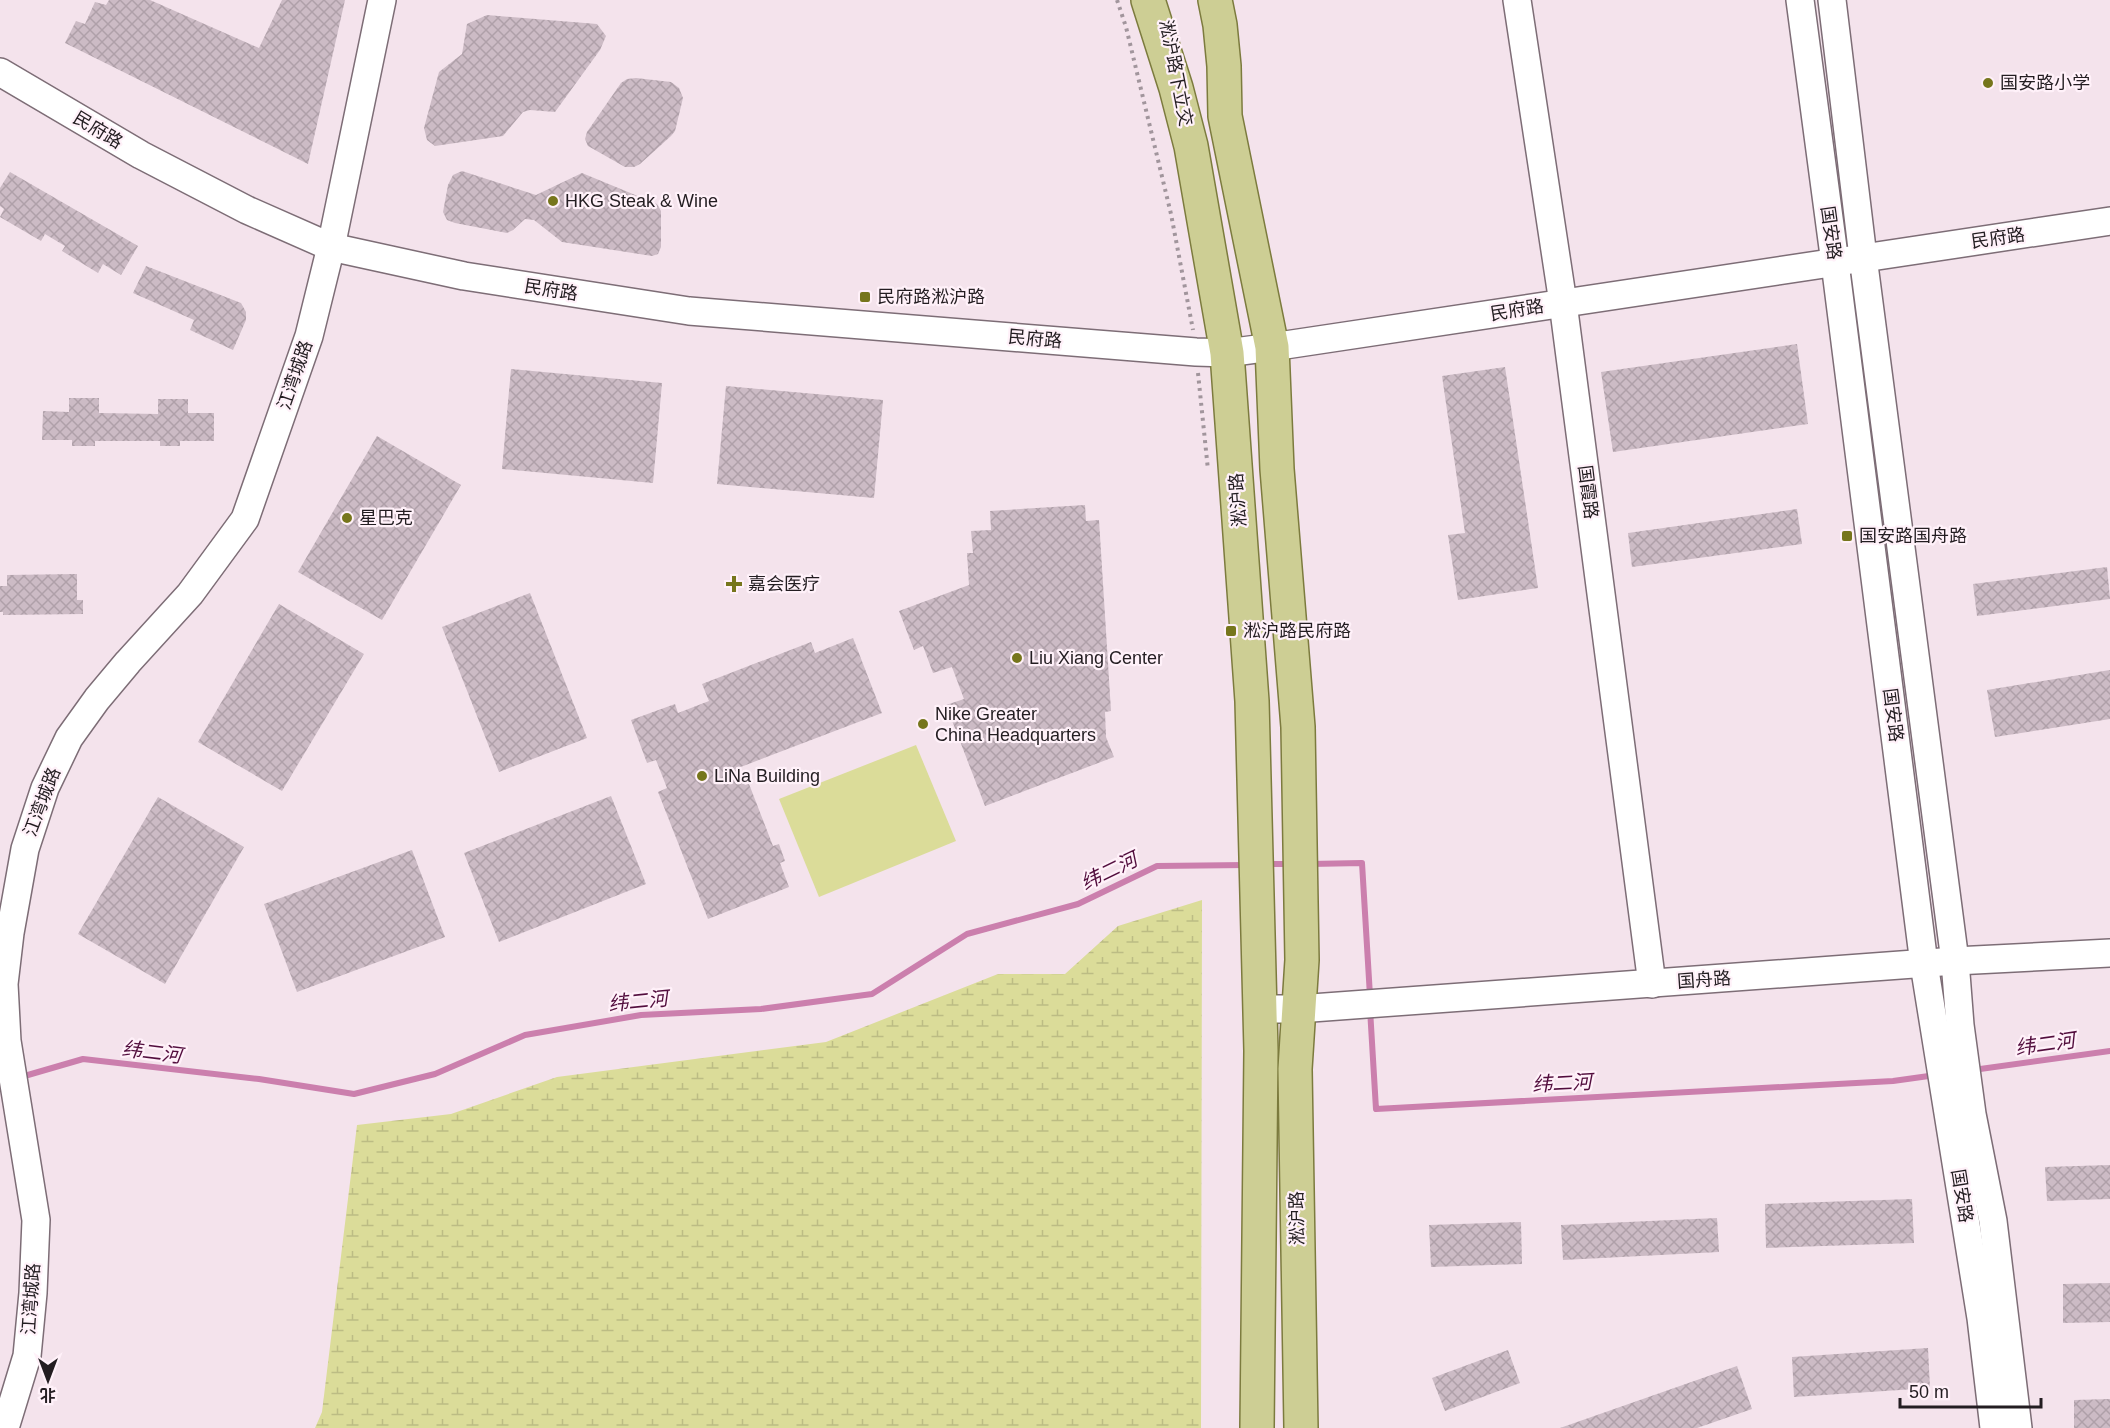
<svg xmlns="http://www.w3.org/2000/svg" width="2110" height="1428" font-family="Helvetica,'Noto Sans SC',sans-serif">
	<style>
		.grass { fill: #dbdc99 }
		.wetland { fill: url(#wetland-marsh) }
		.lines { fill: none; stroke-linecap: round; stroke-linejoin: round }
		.stream { stroke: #cb7fad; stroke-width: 6 }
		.building { fill: url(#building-cross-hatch) }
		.minor-casing { stroke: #7d6d76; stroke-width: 30 }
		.major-casing { stroke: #7c7b3e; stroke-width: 36 }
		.path { stroke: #a1959c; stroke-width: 4; stroke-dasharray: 3 4.5; stroke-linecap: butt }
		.minor { stroke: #fff; stroke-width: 27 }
		.major { stroke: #cdce94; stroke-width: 33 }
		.poi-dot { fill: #76761c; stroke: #fff1f9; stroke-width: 2 }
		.labels { text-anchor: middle; stroke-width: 4.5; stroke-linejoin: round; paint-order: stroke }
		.street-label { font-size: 18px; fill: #231d21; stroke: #fff1f9 }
		.poi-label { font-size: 18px; fill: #231d21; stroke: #fff1f9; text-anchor: start }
		.water-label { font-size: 20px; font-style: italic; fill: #520d3d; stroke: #fff1f9 }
	</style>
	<defs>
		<pattern id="wetland-marsh" width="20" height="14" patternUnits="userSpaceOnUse" patternTransform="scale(1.5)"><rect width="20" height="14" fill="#dbdc99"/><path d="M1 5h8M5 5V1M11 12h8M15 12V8" fill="none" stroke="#bcbc84"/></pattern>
		<pattern id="building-cross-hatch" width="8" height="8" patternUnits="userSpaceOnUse" patternTransform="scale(1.5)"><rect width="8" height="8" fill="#ccbbc5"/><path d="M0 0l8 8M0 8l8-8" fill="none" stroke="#afa0a9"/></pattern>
	</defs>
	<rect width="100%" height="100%" fill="#f4e3ec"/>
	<path class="grass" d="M916 745 956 841 819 897 779 799Z"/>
	<path class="wetland" d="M1202 900 1201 1428H315L322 1412 357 1125 451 1114 557 1077 826 1042 998 974H1065L1118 926Z"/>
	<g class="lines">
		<g class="stream">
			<path d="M1265 864H1291"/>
			<path d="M1310 864 1362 863 1370 996"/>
			<path d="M1370 1009 1376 1109 1893 1081 1936 1075"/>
			<path d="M1973 1070 2110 1051"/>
			<path d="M21 1077 83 1059 259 1079 354 1094 435 1074 525 1035 641 1015 761 1009 872 994 967 934 1078 904 1157 866 1246 865"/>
		</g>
	</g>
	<g class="building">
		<path d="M109 0H150L259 48 282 0H345L308 164 65 43 76 21 85 24 95 2 106 5Z"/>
		<path d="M487 15 597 24 606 36 600 50 555 112 530 110 523 112 503 136 435 146 427 140 424 128 439 72 462 54 467 24Z"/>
		<path d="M636 78 671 82 679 88 683 98 675 131 671 136 640 164 634 167H625L588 146 585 139 587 132 621 83 627 79Z"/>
		<path d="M462 171 536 195 582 173 657 204 661 211V247L658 254 652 256 562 242 534 220 525 219 513 230 507 233 455 223 447 220 443 212 448 185 453 175Z"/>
		<path d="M10 172 138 246 121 275 103 264 98 273 62 251 65 246 45 234 41 241 0 217 4 209 0 206V188Z"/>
		<path d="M146 266 241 303 246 312V320L233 350 190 330 194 320 133 293Z"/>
		<path d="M1797 344 1808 424 1613 452 1601 372Z"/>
		<path d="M1505 367 1538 588 1458 600 1448 535 1465 533 1442 376Z"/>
		<path d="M511 369 662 383 653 483 502 469Z"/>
		<path d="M726 386 883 400 874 498 717 484Z"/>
		<path d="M69 398H99V413L158 414V399H188V413H214V441H180V446H160V441H95V446H72V440H42L43 411 69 412Z"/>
		<path d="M377 436 461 485 382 620 298 572Z"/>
		<path d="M1085 505 1086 521 1099 520 1111 711 1105 712 1106 737 1114 757 985 806 946 705 964 699 952 667 933 673 923 646 914 650 899 611 969 585 967 553H973L971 531 991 530 990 511Z"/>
		<path d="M1797 509 1802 544 1632 567 1628 533Z"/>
		<path d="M2107 567 2110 599 1977 616 1973 584Z"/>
		<path d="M77 574V600H83V614L3 615V612H0V586H7V575Z"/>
		<path d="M530 593 587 738 499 772 442 627Z"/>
		<path d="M279 604 364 654 282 791 198 742Z"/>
		<path d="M853 638 882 713 738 768 745 785 749 784 773 846 779 844 785 861 780 863 789 887 708 919 658 792 667 788 656 760 647 763 631 720 675 704 678 713 709 701 702 684 811 642 815 653Z"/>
		<path d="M2110 670V719L1995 737 1987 690Z"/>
		<path d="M611 796 646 884 499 942 464 853Z"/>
		<path d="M158 797 244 847 165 984 78 934Z"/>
		<path d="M412 850 445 937 297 992 264 904Z"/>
		<path d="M2110 1165V1199L2047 1201 2045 1167Z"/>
		<path d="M1912 1199 1914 1243 1766 1248 1765 1204Z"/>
		<path d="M1717 1218 1719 1252 1563 1260 1561 1225Z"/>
		<path d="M1521 1222 1522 1264 1431 1267 1429 1225Z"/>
		<path d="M2110 1283V1322L2063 1323V1284Z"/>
		<path d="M1928 1348 1930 1388 1794 1397 1792 1357Z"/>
		<path d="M1508 1350 1520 1383 1445 1411 1432 1378Z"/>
		<path d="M1737 1366 1752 1409 1697 1428H1560Z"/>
		<path d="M2110 1399V1428H2074V1400Z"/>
	</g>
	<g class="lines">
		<g class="minor-casing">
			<g id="minor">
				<path d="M1517 0 1563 303 1652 984"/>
				<path d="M1800 0 1835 263 1924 964 1981 1318 1994 1428"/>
				<path d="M1832 0 1863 257 1955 961 1960 1025 1972 1114 1993 1221 2018 1428"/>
				<path d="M0 72 141 155 247 210 331 247 464 276 689 311 1196 352 1227 353 1272 347 2110 221"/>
				<path d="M1260 1009H1298L1955 961 2110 953"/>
				<path d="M5 1428 27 1356 33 1293 36 1220 7 1041 4 984 10 933 25 849 45 788 69 738 97 699 128 662 190 594 245 519 309 336 331 247 382 0"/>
			</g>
		</g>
		<g class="major-casing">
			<g id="major">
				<path d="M1148 0 1176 88 1191 146 1227 353 1252 701 1261 1051 1257 1428"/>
				<path d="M1215 0 1220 25 1224 66 1225 116 1272 347 1277 469 1298 727 1302 960 1295 1069 1301 1428"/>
			</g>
		</g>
		<g class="path">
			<path d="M1117 0 1126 27 1171 214 1193 330"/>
			<path d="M1198 373 1208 470"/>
		</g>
		<use href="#minor" class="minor"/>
		<use href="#major" class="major"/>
	</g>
	<g class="poi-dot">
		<circle cx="1988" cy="83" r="6"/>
		<circle cx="553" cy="201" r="6"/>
		<rect x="859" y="291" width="12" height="12" rx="3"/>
		<circle cx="347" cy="518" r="6"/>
		<rect x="1841" y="530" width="12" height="12" rx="3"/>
		<path d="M731 575h6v6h6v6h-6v6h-6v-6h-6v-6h6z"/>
		<rect x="1225" y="625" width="12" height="12" rx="3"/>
		<circle cx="1017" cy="658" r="6"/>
		<circle cx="923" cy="724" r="6"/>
		<circle cx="702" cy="776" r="6"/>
	</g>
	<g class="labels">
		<g class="street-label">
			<text transform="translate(1176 73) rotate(79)" y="6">淞沪路下立交</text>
			<text transform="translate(98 130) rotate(31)" y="6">民府路</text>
			<text transform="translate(1831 233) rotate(82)" y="6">国安路</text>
			<text transform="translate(1998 238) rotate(-8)" y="6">民府路</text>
			<text transform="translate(551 290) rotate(9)" y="6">民府路</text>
			<text transform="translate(1517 310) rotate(-9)" y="6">民府路</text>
			<text transform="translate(1035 339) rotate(5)" y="6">民府路</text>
			<text transform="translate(295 375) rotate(-71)" y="6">江湾城路</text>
			<text transform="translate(1588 492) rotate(83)" y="6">国霞路</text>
			<text transform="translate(1238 500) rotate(-94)" y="6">淞沪路</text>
			<text transform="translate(1893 715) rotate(83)" y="6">国安路</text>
			<text transform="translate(42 802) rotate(-69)" y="6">江湾城路</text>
			<text transform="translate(1704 980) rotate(-4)" y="6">国舟路</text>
			<text transform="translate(1962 1196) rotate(81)" y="6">国安路</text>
			<text transform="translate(1297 1218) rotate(-91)" y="6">淞沪路</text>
			<text transform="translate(31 1299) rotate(-86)" y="6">江湾城路</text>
		</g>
		<g class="poi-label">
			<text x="2000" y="89">国安路小学</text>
			<text x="565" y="207">HKG Steak &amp; Wine</text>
			<text x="877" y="303">民府路淞沪路</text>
			<text x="359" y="524">星巴克</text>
			<text x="1859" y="542">国安路国舟路</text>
			<text x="748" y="590">嘉会医疗</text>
			<text x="1243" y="637">淞沪路民府路</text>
			<text x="1029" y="664">Liu Xiang Center</text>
			<text x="935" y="720">Nike Greater<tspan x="935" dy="21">China Headquarters</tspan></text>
			<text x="714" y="782">LiNa Building</text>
		</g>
		<g class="water-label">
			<text transform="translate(1109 871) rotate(-26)" y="7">纬二河</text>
			<text transform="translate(638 1001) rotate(-6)" y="7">纬二河</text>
			<text transform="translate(2045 1044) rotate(-8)" y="7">纬二河</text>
			<text transform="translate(152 1052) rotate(7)" y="7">纬二河</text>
			<text transform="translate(1562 1083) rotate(-3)" y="7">纬二河</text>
		</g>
	</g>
	<g transform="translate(48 1380) rotate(180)" stroke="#fff1f9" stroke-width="4.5" paint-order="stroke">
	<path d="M0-4.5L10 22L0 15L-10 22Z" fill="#231d21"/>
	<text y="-9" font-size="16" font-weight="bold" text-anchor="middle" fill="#231d21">北</text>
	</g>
	<path d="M1900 1398v9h141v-9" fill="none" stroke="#231d21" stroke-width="3"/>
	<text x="1909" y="1398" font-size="18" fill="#231d21" stroke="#fff1f9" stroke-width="4.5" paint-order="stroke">50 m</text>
</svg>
